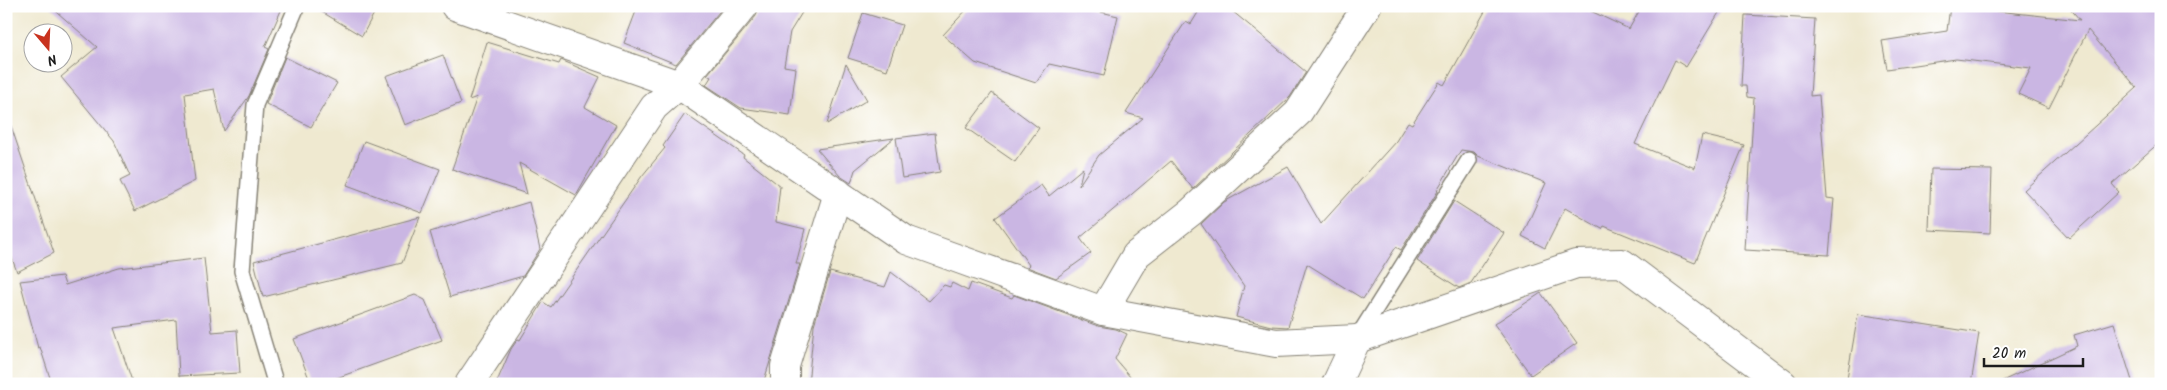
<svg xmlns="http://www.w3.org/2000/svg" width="2167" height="390" font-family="Kalam,sans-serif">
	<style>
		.building { fill: #cab6e3 }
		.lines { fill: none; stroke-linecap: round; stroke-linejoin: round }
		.service-casing { stroke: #868276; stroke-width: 18 }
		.minor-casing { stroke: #868276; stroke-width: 30 }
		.service { stroke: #fff; stroke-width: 15 }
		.minor { stroke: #fff; stroke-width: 28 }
	</style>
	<rect width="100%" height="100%" fill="#fff"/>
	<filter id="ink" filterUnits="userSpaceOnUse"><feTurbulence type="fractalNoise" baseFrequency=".02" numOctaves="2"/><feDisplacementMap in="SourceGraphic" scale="10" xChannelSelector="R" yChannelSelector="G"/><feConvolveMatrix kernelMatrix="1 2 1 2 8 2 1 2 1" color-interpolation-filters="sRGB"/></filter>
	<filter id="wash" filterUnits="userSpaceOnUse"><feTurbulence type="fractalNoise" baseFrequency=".0096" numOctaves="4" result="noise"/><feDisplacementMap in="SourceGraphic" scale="20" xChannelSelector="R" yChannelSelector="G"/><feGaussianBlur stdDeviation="1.12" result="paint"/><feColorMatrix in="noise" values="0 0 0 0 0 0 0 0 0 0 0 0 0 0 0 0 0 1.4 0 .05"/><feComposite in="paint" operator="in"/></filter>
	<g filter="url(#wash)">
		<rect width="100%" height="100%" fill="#efe9d0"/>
		<g id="blocks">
			<g class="building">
				<path d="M50 6H283L265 47 269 49 249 96 224 131 214 89 185 94 195 181 135 211 120 181 130 176 114 141 61 77 97 47Z"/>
				<path d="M312 6H378L362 36Z"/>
				<path d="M638 6H724L676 64 624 43Z"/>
				<path d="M759 6H806L790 32 784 66 796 68 790 115 741 108 706 85 711 77 707 75 756 16Z"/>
				<path d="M970 6H1075L1118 16 1104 76 1049 64 1036 83 975 63 943 35Z"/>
				<path d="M1202 6H1226L1306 72 1290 97 1193 189 1171 161 1080 238 1091 253 1056 278 1027 267 1029 265 995 218 1041 185 1049 196 1083 168 1079 185 1099 155 1143 118 1126 113 1186 21 1191 24Z"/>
				<path d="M1488 6H1580L1629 29 1642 6H1723L1686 67 1675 60 1635 144 1695 168 1702 135 1744 145 1695 263 1604 226 1602 229 1565 208 1545 248 1522 236 1546 183 1478 156 1474 152 1461 150 1437 190 1438 191 1401 250 1396 247 1363 299 1307 264 1288 327 1271 326 1236 317 1244 286 1201 224 1224 202 1288 167 1321 224 1396 141 1408 122 1412 124 1439 82 1444 85Z"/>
				<path d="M1950 6 2080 20 2068 6H2161V141L2112 184 2119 192 2069 238 2024 190 2137 88 2088 30 2049 108 2018 94 2031 68 1956 59 1887 69 1882 41 1947 31Z"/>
				<path d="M863 13 902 25 887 70 848 58Z"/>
				<path d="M1745 15 1815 19 1810 96 1819 95 1827 198 1834 199 1829 255 1745 250 1754 98 1747 97 1746 86H1741Z"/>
				<path d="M487 42 559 64 561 60 600 77 585 107 616 125 576 195 519 163 527 194 452 169 477 97 469 100Z"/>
				<path d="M443 55 461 103 405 125 386 76Z"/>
				<path d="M285 57 337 83 311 127 266 104Z"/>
				<path d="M846 64 867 100 827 124Z"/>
				<path d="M992 93 1039 128 1015 162 966 128Z"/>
				<path d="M685 114 744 155 743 157 780 186 776 222 805 229 796 264H800L763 384H496L511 349 518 339 520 340 543 302 551 307 642 176 665 148 663 146Z"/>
				<path d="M11 126 54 253 17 272 6 242V127Z"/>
				<path d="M935 133 940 172 902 178 896 138Z"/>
				<path d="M894 138 855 170 851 183 840 176 817 149Z"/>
				<path d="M364 141 440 169 422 213 347 185Z"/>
				<path d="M1931 169 1992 170 1990 233 1929 230Z"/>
				<path d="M1454 201 1504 233 1471 283 1459 288 1417 261Z"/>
				<path d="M529 202 540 249 523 276 450 297 430 232Z"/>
				<path d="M420 217 402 263 263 297 254 261Z"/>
				<path d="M204 258 212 332 237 330 240 373 179 376 176 320 114 328 133 384H52L40 347 38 348 20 281 62 276 65 285 119 268Z"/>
				<path d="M830 272 885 287 891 272 929 301 944 285 950 287 952 283 968 291 971 283 1012 298 1014 295 1098 326 1116 329 1127 334 1115 359 1136 384H808L814 325Z"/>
				<path d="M1541 293 1577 343 1531 375 1494 324Z"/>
				<path d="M415 295 425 300 442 340 320 384H311L294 339Z"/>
				<path d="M1858 314 1979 333 1971 384H1846Z"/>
				<path d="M2114 323 2133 384H1996L2077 346 2074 335Z"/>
			</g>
		</g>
	</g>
	<g filter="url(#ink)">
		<use href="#blocks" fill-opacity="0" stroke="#868276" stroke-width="1"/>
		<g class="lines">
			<g class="service-casing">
				<g id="service">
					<path d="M1357 338 1469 160"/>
					<path d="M275 382 242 271 255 105 297 6"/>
				</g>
			</g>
			<g class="minor-casing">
				<g id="minor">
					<path d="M455 6 679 85 906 240 1103 311 1276 343 1357 339 1576 264 1622 263 1783 384"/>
					<path d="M1103 311 1136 255 1191 212 1298 113 1367 6"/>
					<path d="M469 384 654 107 679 85 744 6"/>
					<path d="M785 384V366L838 193"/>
					<path d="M1336 384 1357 339"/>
				</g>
			</g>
			<use href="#service" class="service"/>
			<use href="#minor" class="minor"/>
		</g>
	</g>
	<rect width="2167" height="390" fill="none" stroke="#fff" stroke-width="25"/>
	<g transform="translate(48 48) rotate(161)"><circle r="24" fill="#ffffff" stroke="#a4a4a4"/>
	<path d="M0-4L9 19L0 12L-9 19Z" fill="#c8321e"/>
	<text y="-8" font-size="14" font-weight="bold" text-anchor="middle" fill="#1c1c1c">N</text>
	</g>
	<path d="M1984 358v8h99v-8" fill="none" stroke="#1c1c1c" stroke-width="2.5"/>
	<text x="1992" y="358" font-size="15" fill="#1c1c1c" stroke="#ffffff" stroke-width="4" paint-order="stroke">20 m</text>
</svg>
